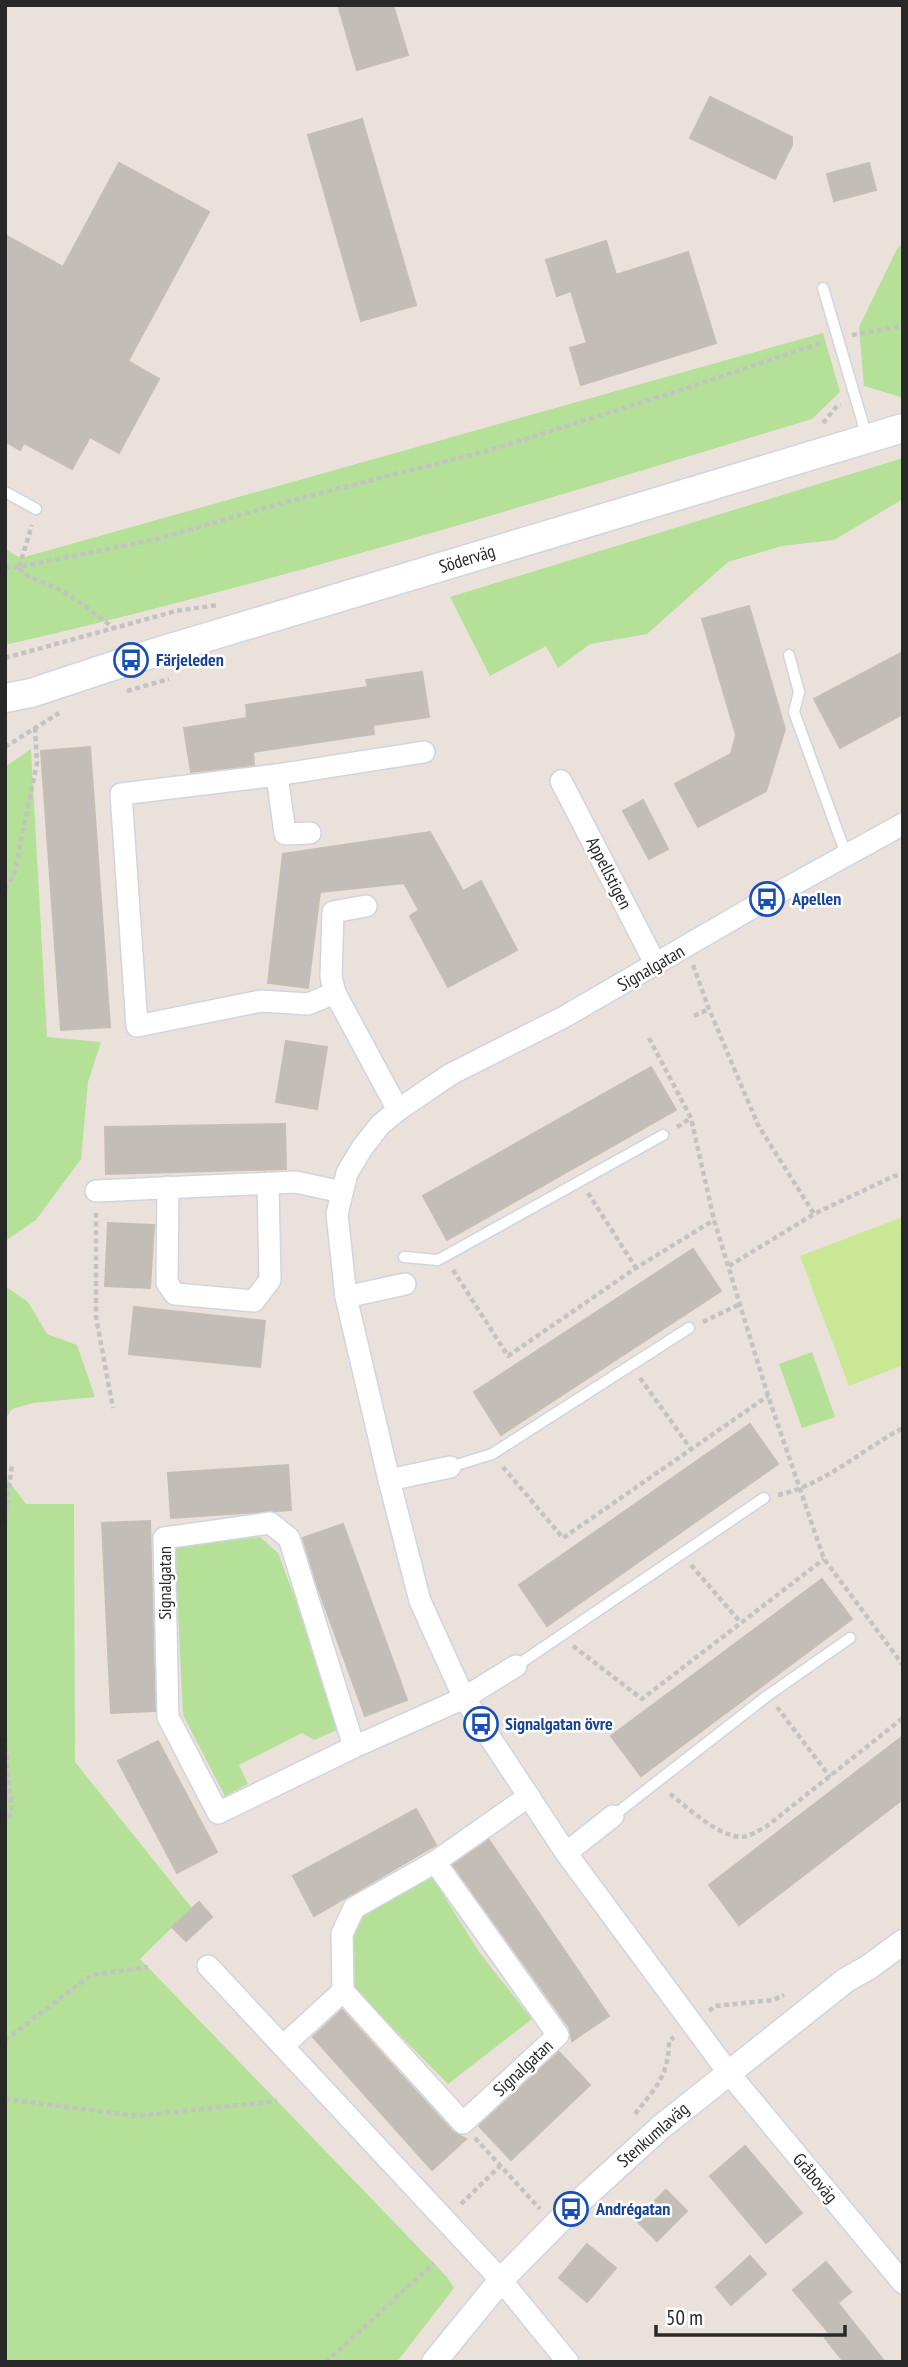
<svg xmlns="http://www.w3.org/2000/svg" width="908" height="2367" font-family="'PT Sans Narrow',sans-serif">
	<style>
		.green { fill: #b5e098 }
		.pitch { fill: #c9e794 }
		.building { fill: #c2bdb6; stroke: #c6beb4; stroke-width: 2 }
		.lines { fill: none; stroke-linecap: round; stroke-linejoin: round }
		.service-casing { stroke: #d0d4e1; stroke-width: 13 }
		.minor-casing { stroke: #d0d4e1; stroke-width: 24 }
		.tertiary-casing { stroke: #d0d4e1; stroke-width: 27 }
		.secondary-casing { stroke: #d0d4e1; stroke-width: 31 }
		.path { stroke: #c3c3c3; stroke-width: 4.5; stroke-dasharray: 5 3.5; stroke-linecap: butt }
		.service { stroke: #fff; stroke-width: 10 }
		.minor { stroke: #fff; stroke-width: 21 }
		.tertiary { stroke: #fff; stroke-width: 24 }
		.secondary { stroke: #fff; stroke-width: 28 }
		.labels { text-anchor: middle; stroke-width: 5; stroke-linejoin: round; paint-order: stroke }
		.street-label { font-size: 18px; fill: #282828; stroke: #fff }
		.transit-label { font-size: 18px; font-weight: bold; fill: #164399; stroke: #fff; text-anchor: start }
	</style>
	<rect width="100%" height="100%" fill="#eae2da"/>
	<g class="green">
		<path d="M903 243V396L901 397 864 386 859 327 897 249Z"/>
		<path d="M823 333 840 392 812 419C545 500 278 582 5 645V549L21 558Z"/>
		<path d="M903 458V499L834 540 782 546 728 562 647 634 590 644 558 668 546 646 490 676 450 597Z"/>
		<path d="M31 749 47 1037 101 1042 88 1082 81 1159 36 1220 5 1241V767Z"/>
		<path d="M5 1286 28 1302 47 1334 77 1345 95 1397 33 1403 12 1409 5 1419Z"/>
		<path d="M812 1352 835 1417 802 1428 779 1364Z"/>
		<path d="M5 1476 26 1504H74L75 1762 192 1908 140 1959 447 2277 454 2288 397 2362H5Z"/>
		<path d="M260 1537 278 1553 295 1598 337 1730 314 1740 302 1733 239 1765 248 1784 225 1796 183 1715 175 1547Z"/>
		<path d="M431 1875 479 1952 532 2019 448 2084 355 1990 351 1937 361 1915Z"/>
	</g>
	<path class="pitch" d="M903 1217V1365L849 1386 800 1256Z"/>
	<g class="building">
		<path d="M338 5H393L408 55 357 70Z"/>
		<path d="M710 97 792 137V145L775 179 690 138Z"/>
		<path d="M362 119 416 305 361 321 308 135Z"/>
		<path d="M119 163 209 212 128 361 159 379 119 453 90 437 72 469 24 443 20 450 5 441V235L63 267Z"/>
		<path d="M869 163 876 190 834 201 827 174Z"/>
		<path d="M606 241 616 275 688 252 716 343 581 385 570 348 587 343 571 291 557 296 546 260Z"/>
		<path d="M749 606 785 729 766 791 698 827 675 784 731 754 736 735 702 619Z"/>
		<path d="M903 652V714L840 748 814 699Z"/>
		<path d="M422 672 429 717 373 725 374 734 253 752 254 765 191 772 184 728 247 718 246 705 368 687 366 680Z"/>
		<path d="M90 747 110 1027 61 1030 41 751Z"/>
		<path d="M643 800 668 849 649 859 623 811Z"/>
		<path d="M430 832 463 891 481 881 517 950 448 987 410 916 419 910 404 883 320 892 308 988 268 983 283 854Z"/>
		<path d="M286 1041 327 1047 317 1109 276 1102Z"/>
		<path d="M651 1067 676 1110 447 1240 423 1196Z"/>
		<path d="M285 1124 286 1169 106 1174 105 1127Z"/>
		<path d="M108 1223 154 1225 150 1288 105 1286Z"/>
		<path d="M693 1249 721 1291 501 1435 474 1392Z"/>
		<path d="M134 1307 265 1321 260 1367 129 1354Z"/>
		<path d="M750 1424 778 1464 547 1626 519 1585Z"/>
		<path d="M288 1465 291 1510 171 1518 168 1473Z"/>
		<path d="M150 1521 155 1711 111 1713 102 1523Z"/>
		<path d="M343 1524 407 1700 365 1716 318 1588 303 1538Z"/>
		<path d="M822 1579 852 1619 641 1776 611 1736Z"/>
		<path d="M903 1736V1799L739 1925 709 1885Z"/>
		<path d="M158 1741 217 1852 177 1873 118 1761Z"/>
		<path d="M416 1809 436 1845 314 1916 293 1876Z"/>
		<path d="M489 1840 609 2016 572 2041 569 2027 453 1865Z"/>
		<path d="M199 1902 212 1917 186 1941 172 1927Z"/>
		<path d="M342 2010 453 2132 466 2139 432 2170 313 2037Z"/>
		<path d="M559 2052 590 2085 511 2160 479 2126Z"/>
		<path d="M745 2146 802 2213 766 2243 710 2176Z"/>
		<path d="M666 2190 687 2211 657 2241 636 2220Z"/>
		<path d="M587 2244 616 2268 587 2302 559 2278Z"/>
		<path d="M750 2256 766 2274 731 2305 716 2287Z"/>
		<path d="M826 2262 851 2292 838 2303 885 2362H844L825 2338 830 2334 793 2290Z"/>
	</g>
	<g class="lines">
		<g class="service-casing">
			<g id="service">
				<path d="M823 288 867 437"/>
				<path d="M5 492 36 509"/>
				<path d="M789 655 799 692 794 712 847 857"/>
				<path d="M404 1257 438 1260 663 1135"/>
				<path d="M450 1467 492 1454 689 1328"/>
				<path d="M516 1666 764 1498"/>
				<path d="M613 1816 767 1696 850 1638"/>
			</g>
		</g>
		<g class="minor-casing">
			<g id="minor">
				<path d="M277 775 424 752"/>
				<path d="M561 781 656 965"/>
				<path d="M903 824 767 899 564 1017 451 1074 398 1110 380 1125 362 1148 347 1173 337 1214 346 1297 389 1480 420 1601 464 1698 566 1853 728 2072 903 2283"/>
				<path d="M310 833 285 834 277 775 121 794 137 1026 261 1001 308 1004 335 993"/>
				<path d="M366 906 333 912 331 977 335 993 398 1110"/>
				<path d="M168 1187 167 1283 175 1294 254 1301 270 1280 268 1183"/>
				<path d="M96 1191 296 1182 342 1192"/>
				<path d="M346 1297 405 1284"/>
				<path d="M389 1480 450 1467"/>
				<path d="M354 1747 289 1538 270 1523 164 1538 168 1717 218 1813 354 1747 464 1698 516 1666"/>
				<path d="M566 1853 613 1816"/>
				<path d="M435 1862 529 1796"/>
				<path d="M208 1966 501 2280 568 2362"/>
				<path d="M283 2046 343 1991 342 1934 354 1908 435 1862 558 2035 463 2123 343 1991"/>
			</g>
		</g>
		<g class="tertiary-casing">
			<path id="tertiary" d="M434 2362 501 2280 571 2209 661 2127 846 1980 869 1967 903 1942"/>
		</g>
		<g class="secondary-casing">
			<path id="secondary" d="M5 698 31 693 131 660 903 428"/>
		</g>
		<g class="path">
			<path d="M852 335 903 326"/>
			<path d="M823 423 837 406 841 405"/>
			<path d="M5 567H19L157 539 293 500 487 451 684 389 823 342"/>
			<path d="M19 567 32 525"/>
			<path d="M19 568C30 580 44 582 58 589 78 599 96 615 114 628"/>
			<path d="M5 658 176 611 217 605"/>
			<path d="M127 691 169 679"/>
			<path d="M5 747 59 713"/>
			<path d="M5 889 14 875 37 763 35 728"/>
			<path d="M693 965 709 1009 758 1125 814 1214"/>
			<path d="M694 1016 709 1009"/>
			<path d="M649 1038 691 1118 714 1220 768 1396 824 1559 903 1665"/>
			<path d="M677 1127 691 1118"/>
			<path d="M588 1193 636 1268"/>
			<path d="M96 1213V1317L113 1408"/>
			<path d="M729 1266 814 1214 894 1176 903 1175"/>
			<path d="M453 1270 508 1356 636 1268 714 1220"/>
			<path d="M703 1322 740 1304"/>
			<path d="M640 1378 691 1449"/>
			<path d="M503 1467 563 1538 768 1396"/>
			<path d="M778 1495C826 1484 861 1450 903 1428"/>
			<path d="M5 1522 12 1464"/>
			<path d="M691 1565 741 1623"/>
			<path d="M573 1646 642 1699 824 1559"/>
			<path d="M777 1707 830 1777"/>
			<path d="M5 1738 12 1814 5 1821"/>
			<path d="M670 1794C687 1807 725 1843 747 1836 754 1834 761 1829 767 1826L903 1718"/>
			<path d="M709 2011 715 2006 773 2000 784 1995"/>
			<path d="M5 2040 91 1975 148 1967"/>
			<path d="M5 2099 138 2116 277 2101"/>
			<path d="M635 2114C655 2088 669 2076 669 2041L674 2037"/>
			<path d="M475 2138 540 2209"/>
			<path d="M461 2204 500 2166"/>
			<path d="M326 2362 434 2263"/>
		</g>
		<use href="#service" class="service"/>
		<use href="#minor" class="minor"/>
		<use href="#tertiary" class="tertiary"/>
		<use href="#secondary" class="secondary"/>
	</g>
	<defs>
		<g id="bus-ring" transform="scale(1.75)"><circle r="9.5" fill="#fff" stroke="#1a4fb4" stroke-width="1.5"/><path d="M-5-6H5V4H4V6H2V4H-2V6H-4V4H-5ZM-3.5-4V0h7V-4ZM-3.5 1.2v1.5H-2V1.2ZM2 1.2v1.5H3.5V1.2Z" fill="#1a4fb4"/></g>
	</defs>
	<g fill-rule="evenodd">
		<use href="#bus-ring" x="131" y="660"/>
		<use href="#bus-ring" x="767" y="899"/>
		<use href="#bus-ring" x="481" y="1724"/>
		<use href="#bus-ring" x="571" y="2209"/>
	</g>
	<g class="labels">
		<g class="street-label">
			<text transform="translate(467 559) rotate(-17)" y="6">Söderväg</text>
			<text transform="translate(609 873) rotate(63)" y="6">Appellstigen</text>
			<text transform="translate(651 968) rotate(-30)" y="6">Signalgatan</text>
			<text transform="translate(165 1583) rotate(-90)" y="6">Signalgatan</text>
			<text transform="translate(523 2068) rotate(-43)" y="6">Signalgatan</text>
			<text transform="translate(653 2135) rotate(-41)" y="6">Stenkumlaväg</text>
			<text transform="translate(815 2178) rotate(50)" y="6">Gråboväg</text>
		</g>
		<g class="transit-label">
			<text x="156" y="666">Färjeleden</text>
			<text x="792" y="905">Apellen</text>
			<text x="505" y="1730">Signalgatan övre</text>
			<text x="596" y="2215">Andrégatan</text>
		</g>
	</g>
	<rect width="908" height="2367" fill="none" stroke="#282828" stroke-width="14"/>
	<path d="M656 2325v10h189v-10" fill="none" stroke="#282828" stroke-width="3.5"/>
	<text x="666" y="2325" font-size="21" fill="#282828" stroke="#ffffff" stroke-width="5" paint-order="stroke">50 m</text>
</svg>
